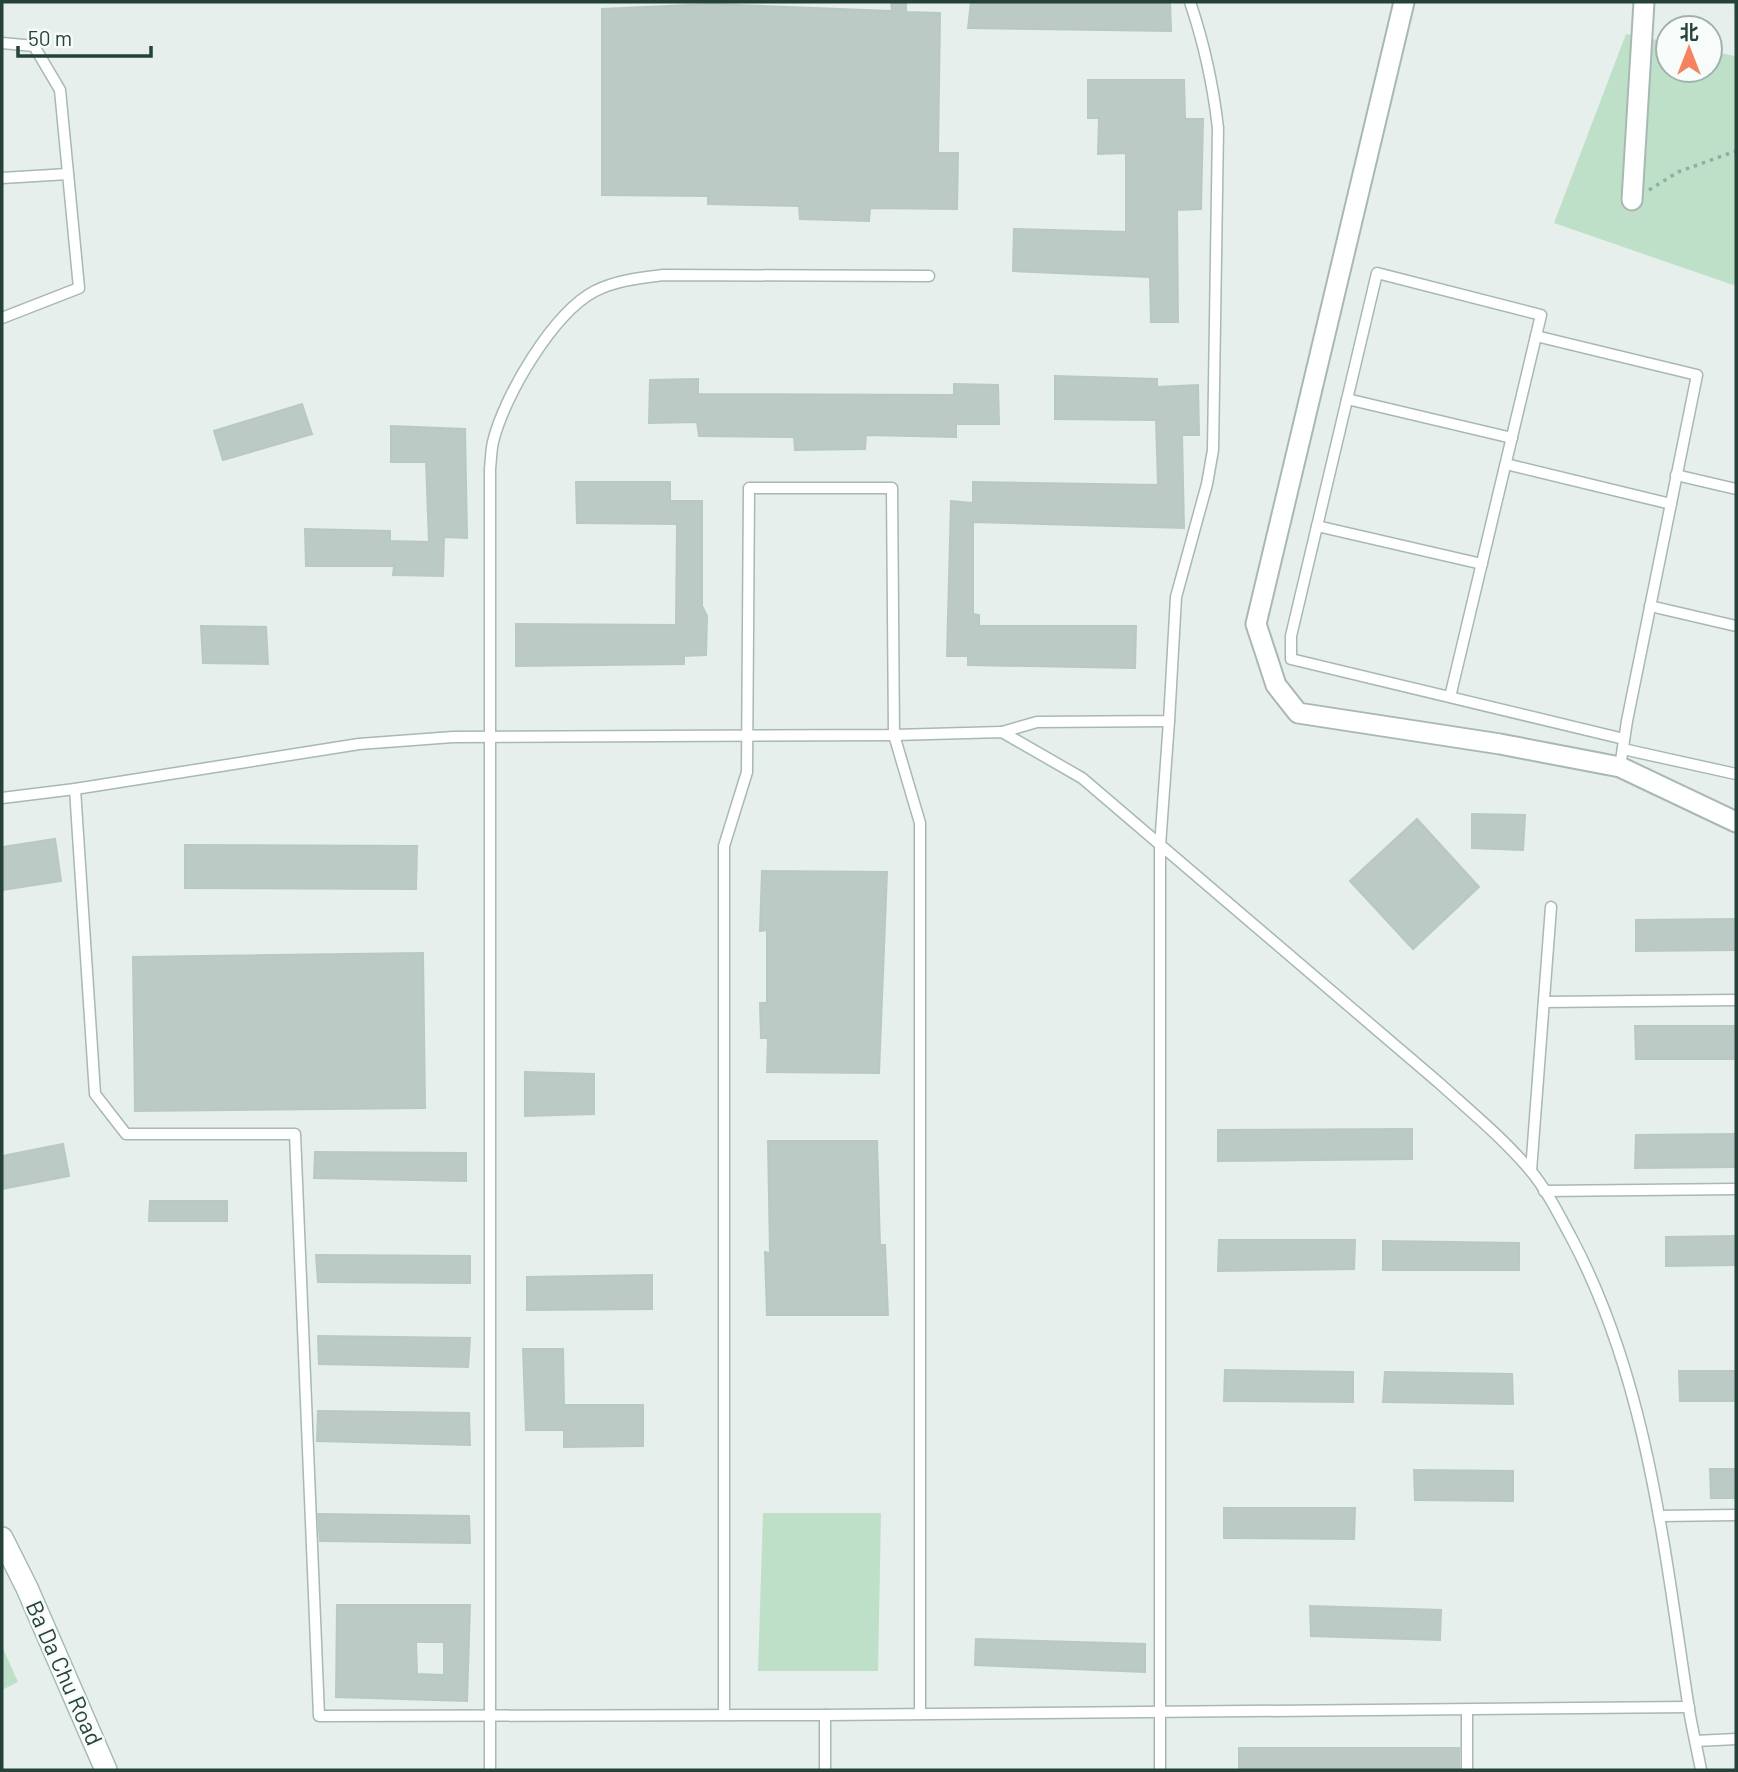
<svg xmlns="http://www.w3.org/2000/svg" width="1738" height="1772" font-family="Barlow,'Noto Sans SC',sans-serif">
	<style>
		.green { fill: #bfe0c8 }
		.building { fill: #bbcac4; stroke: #b8c9c2; stroke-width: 2; fill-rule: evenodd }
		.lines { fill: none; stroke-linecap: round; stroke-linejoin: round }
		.lane-casing { stroke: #a8b8b2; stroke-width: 13 }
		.street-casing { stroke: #a8b8b2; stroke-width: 23 }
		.secondary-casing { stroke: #a4bbb3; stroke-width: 24 }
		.path { stroke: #86b3a5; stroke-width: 3.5; stroke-dasharray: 3.5 5; stroke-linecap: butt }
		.lane { stroke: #fff; stroke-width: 10 }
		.street { stroke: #fff; stroke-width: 19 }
		.secondary { stroke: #fff; stroke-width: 21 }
		.labels { text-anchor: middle; stroke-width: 5; stroke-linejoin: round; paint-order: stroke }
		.street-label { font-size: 23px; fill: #24423a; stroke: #f7fbf9 }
	</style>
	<rect width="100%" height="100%" fill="#e6efeb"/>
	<g class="green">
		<path d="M1734 2H1736V286L1554 223 1626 34 1668 42V70H1710V51L1735 56Z"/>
		<path d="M763 1513H881L878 1671H758Z"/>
		<path d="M2 1646 18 1682 2 1690Z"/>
	</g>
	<g class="building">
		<path d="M891 2H906V12L940 13 938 153H958L957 209 870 208 869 221 800 219 799 206 708 204V196L602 195V9L712 4 892 11Z"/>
		<path d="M971 2H1170L1171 31 968 28Z"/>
		<path d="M1088 80H1184L1185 119H1203L1201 209 1177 210 1178 322H1151L1150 277 1013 271 1014 229 1126 232V153L1098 154 1099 118H1088Z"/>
		<path d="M1055 376 1157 379V387L1198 385 1199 435H1182L1184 528 973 522V614L979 615V626H1136L1135 668 968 665V656H947L951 501 973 503V482L1158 485 1156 420 1055 419Z"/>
		<path d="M698 379V394L954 395V384L998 385 999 424H956V437L866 435 865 449 795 450 794 437 699 436 697 422 649 423 650 380Z"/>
		<path d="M302 404 312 434 223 460 214 431Z"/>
		<path d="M391 426 465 429 467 538 444 537 443 576 393 575 394 566H306L305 529 390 531V541L429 542 426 462H391Z"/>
		<path d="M576 482H670V501H702V606L707 616 706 655 684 656V664L516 666V624L676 625 677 524 577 523Z"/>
		<path d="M201 626 266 627 268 664 203 663Z"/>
		<path d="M1472 814 1525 815 1523 850 1472 848Z"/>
		<path d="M1417 819 1479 887 1413 949 1350 881Z"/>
		<path d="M55 839 61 881 2 890V847Z"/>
		<path d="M185 845 417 846 416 889 185 888Z"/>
		<path d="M762 871 887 872 879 1073 767 1072 768 1038H761L760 1003H767V930L760 931Z"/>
		<path d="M1736 919V950L1636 951V920Z"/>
		<path d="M423 953 425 1108 135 1111 133 957Z"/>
		<path d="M1635 1026H1736V1059H1636Z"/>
		<path d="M525 1072 594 1074V1114L525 1116Z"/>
		<path d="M1412 1129V1159L1218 1161V1130Z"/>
		<path d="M1736 1134V1167L1635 1168 1636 1135Z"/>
		<path d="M768 1141H877L880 1245H885L888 1315H767L765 1252 770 1253Z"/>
		<path d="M63 1144 69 1176 2 1189V1156Z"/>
		<path d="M315 1152 466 1153V1181L314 1178Z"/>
		<path d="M150 1201H227V1221H149Z"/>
		<path d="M1736 1236V1265L1666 1266V1237Z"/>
		<path d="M1219 1240H1355L1354 1269 1218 1271Z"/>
		<path d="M1383 1241 1519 1243V1270H1383Z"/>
		<path d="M316 1255 470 1256V1283L318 1282Z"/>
		<path d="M652 1275V1309L527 1310V1277Z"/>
		<path d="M318 1336 470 1338 468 1367 319 1364Z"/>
		<path d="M523 1349H563L564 1405H643V1446L564 1447V1430H526Z"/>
		<path d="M1225 1370 1353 1372V1402L1224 1401Z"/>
		<path d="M1679 1371H1736V1401H1680Z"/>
		<path d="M1385 1372 1512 1374 1513 1404 1383 1402Z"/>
		<path d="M318 1411 469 1413 470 1445 317 1441Z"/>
		<path d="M1710 1469H1736V1498H1711Z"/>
		<path d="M1414 1470 1513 1471V1501L1415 1500Z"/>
		<path d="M1224 1508H1355L1354 1539 1224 1538Z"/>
		<path d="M318 1514 469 1516 470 1543 320 1541Z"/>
		<path d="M337 1605H470L467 1701 336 1697ZM416 1642H444V1675L417 1674Z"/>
		<path d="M1310 1606 1441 1610 1440 1640 1311 1636Z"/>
		<path d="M976 1639 1145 1644V1672L975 1665Z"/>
		<rect x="1239" y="1748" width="220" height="22"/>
	</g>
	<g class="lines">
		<g class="lane-casing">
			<g id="lane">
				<path d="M2 43 34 46 60 90 79 288 2 318"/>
				<path d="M2 178 68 174"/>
				<path d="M1536 336 1697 375 1627 721 1620 767"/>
				<path d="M1347 399 1512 438"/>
				<path d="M1506 464 1671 504"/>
				<path d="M1676 475 1736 489"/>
				<path d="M1317 526 1482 564"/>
				<path d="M1650 606 1736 626"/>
				<path d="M1450 697 1541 315 1377 273 1291 636V659L1624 739"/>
				<path d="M1002 732 1037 722 1169 721 1176 597 1207 484 1213 450 1218 128C1213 85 1204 43 1190 2"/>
				<path d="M1623 749 1736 774"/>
				<path d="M75 789 95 1094 126 1134H295L319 1716 825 1715 1689 1707"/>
				<path d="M2 798 75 789 359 744 453 737 894 735 1002 732 1082 778 1438 1082C1469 1110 1503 1138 1530 1170 1547 1190 1559 1215 1571 1237 1647 1379 1664 1547 1688 1703 1691 1725 1697 1748 1701 1770"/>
				<path d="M1544 1002 1736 1000"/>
				<path d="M1531 1171 1551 907"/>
				<path d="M1544 1191 1736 1189"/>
				<path d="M1660 1516 1736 1515"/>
				<path d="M724 1714V846L747 772 749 488H892L894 735 920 823V1713"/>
				<path d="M825 1715V1770"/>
				<path d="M1696 1741 1736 1739"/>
				<path d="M490 1770V469C491 460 491 450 493 442 504 396 553 313 595 291 617 280 640 278 664 275L929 276"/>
				<path d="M1160 1770V846L1169 721"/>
				<path d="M1467 1770V1711"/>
			</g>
		</g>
		<g class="street-casing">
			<g id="street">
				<path d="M1404 2 1256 624 1276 685 1298 713 1500 744 1620 767 1736 822"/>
				<path d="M1632 200 1644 2"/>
			</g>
		</g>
		<g class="secondary-casing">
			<path id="secondary" d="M2 1538 27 1588 106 1770"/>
		</g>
		<path class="path" d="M1649 190 1678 172 1736 151"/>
		<use href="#lane" class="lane"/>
		<use href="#street" class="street"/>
		<use href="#secondary" class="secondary"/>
	</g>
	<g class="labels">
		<g class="street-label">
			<text transform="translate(64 1673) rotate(66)" y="8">Ba Da Chu Road</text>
		</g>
	</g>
	<rect width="1738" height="1772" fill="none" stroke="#24423a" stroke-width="7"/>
	<g transform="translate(1689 49)"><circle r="33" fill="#f7fbf9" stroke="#a3b1ad" stroke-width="2"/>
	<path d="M0-5L12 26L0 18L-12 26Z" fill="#f4845f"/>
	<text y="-10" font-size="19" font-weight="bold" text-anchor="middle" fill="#24423a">北</text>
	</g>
	<path d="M18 46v10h133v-10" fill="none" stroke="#24423a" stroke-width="3.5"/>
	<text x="28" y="46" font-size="21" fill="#24423a" stroke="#f7fbf9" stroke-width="5" paint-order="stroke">50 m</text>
</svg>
